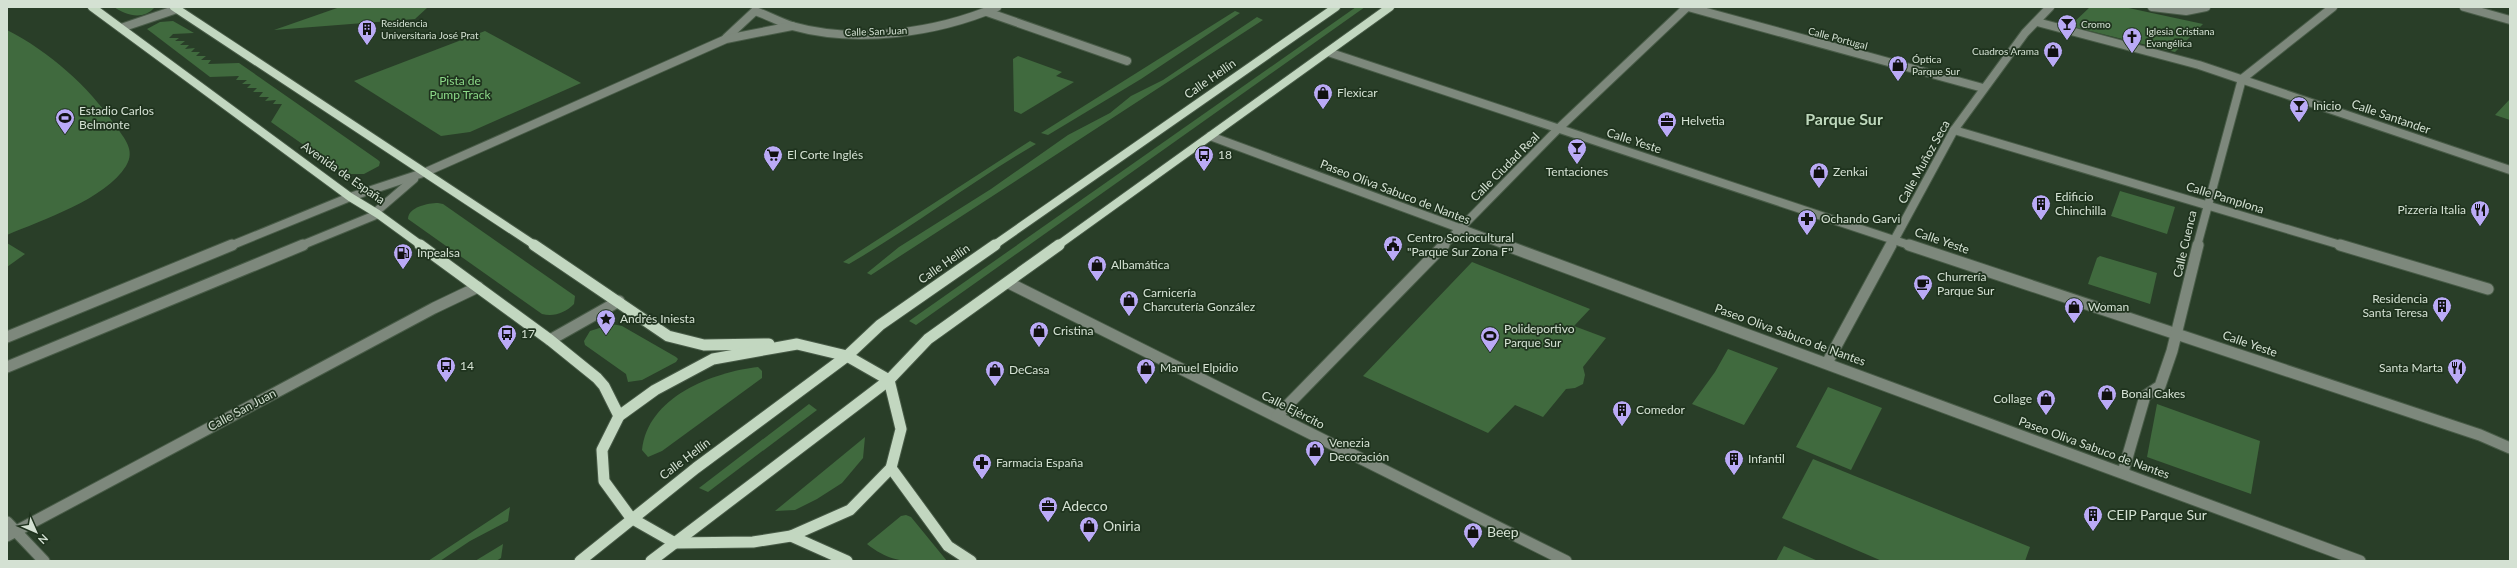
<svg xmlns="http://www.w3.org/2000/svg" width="2517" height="568" font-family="Lato,sans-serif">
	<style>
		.green { fill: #406a3e }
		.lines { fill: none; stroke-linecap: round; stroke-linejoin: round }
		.minor-far1-casing { stroke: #485b47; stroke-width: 10 }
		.minor-casing { stroke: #485b47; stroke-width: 13 }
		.major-far1-casing { stroke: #485b47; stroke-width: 10 }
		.major-casing { stroke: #485b47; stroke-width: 13 }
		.minor-far1 { stroke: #7d887c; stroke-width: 8 }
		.minor { stroke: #7d887c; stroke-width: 11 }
		.major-far1 { stroke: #c2d7c0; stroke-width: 8 }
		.major { stroke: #c2d7c0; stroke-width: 11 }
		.labels { text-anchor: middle; stroke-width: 3.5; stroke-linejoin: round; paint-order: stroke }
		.far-poi-label { font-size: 10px; fill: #d4e1d3; stroke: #1f331e; text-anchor: start }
		.far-street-label { font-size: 10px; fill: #d4e1d3; stroke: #1f331e }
		.street-label { font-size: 12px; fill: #d4e1d3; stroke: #1f331e }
		.park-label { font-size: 12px; fill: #8cd988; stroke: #1f331e }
		.poi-label { font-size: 12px; fill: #d4e1d3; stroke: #1f331e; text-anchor: start }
		.near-poi-label { font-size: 14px; fill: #d4e1d3; stroke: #1f331e; text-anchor: start }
		.district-label { font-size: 16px; font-weight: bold; fill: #bed8bc; stroke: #1f331e }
	</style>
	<rect width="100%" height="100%" fill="#293e28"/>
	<g class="green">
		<path d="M114 7H155C143 21 126 15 114 7Z"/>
		<path d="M340 7H428L415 19 274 30Z"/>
		<path d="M1356 7H1365L916 325 909 321Z"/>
		<path d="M2090 7H2124L2203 24 2175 52 2070 26Z"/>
		<path d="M1235 11 1240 13 1141 79 1048 135 1041 133Z"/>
		<path d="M1257 17 1263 20 871 275 867 273 899 247 991 189 1068 135 1110 113 1131 96 1163 80Z"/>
		<path d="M173 21 194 33 173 34 169 38H179L175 41H185L180 45H189L185 49 195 48 191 52H200L196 56H206L201 60H211L208 64 239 63 378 160 380 162 379 166 364 174H345L271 122 282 104H273L276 100 265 101 269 97H259L263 92H253L257 88H247L251 84H242L247 80H236L239 76 210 77 147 29 160 22Z"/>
		<path d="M7 30C50 52 88 86 115 125 124 138 136 150 126 166 106 199 42 220 7 235Z"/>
		<path d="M485 31 581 83 470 132 441 136 354 81Z"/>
		<path d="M1018 56 1062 72 1056 76 1074 82 1021 114 1014 111 1013 59Z"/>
		<path d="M2510 99V120L2495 115Z"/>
		<path d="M1030 141 1036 144C972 181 913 227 849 264L843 262Z"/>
		<path d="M2120 191 2175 207 2167 234 2111 216Z"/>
		<path d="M438 203 443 204 575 296 574 304C565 313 554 317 542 314L408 219C408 207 428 203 438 203Z"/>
		<path d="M7 243 25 254 7 267Z"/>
		<path d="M2100 256 2157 273 2150 304 2088 284 2097 258Z"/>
		<path d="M1472 262 1590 309 1574 326 1606 338 1583 367 1585 375 1583 384 1575 388 1566 389 1543 417 1515 405 1488 433 1363 376Z"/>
		<path d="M612 324 622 326 676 357 678 359 676 362 642 380 628 382 626 374 585 345 584 341 590 331Z"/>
		<path d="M1728 349 1778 368 1744 425 1692 404 1715 372Z"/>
		<path d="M758 367 762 371V378L662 451 648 457 642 450C647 397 713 372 758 367Z"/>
		<path d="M1828 387 1882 408 1851 470 1796 447Z"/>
		<path d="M809 404 817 410 708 492 699 488Z"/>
		<path d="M2157 404 2260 441 2251 494 2147 457Z"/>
		<path d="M865 437 863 458 842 483 817 499 795 510 775 511Z"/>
		<path d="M1813 459 2030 547 2025 561H1882L1782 518Z"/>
		<path d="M510 507 508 521 470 541 440 561H428Z"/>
		<path d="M906 515 911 517 947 561C915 561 894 566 867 544L901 516Z"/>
		<path d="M503 544 501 558 496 561H475Z"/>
		<path d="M1784 546 1818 561H1776Z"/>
	</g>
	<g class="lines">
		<g class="minor-far1-casing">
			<g id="minor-far1">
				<path d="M1688 7 1983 88"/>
				<path d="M2152 7 2186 11 2206 7"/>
				<path d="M2464 7 2510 20"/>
				<path d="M755 11C767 15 779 22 792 26 856 44 936 33 997 7"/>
				<path d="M987 12 1127 61"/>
				<path d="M2037 22 2199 65 2510 170"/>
				<path d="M121 28 177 9"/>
				<path d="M726 38 755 11"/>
				<path d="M1328 52 1912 246"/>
				<path d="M1954 130 2344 246"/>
				<path d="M1210 136 1508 246"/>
				<path d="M230 246 350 197 426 172 726 39 792 26"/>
				<path d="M300 246 378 214V210L414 179"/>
				<path d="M1443 246 1558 129 1687 7"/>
				<path d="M1891 246 1954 130 2025 33 2050 7"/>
				<path d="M2197 246 2242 79 2333 7"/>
			</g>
		</g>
		<g class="minor-casing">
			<g id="minor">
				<path d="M1505 245 2360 561"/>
				<path d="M1909 245 2480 435 2510 448"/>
				<path d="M2340 245 2488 289"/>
				<path d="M1009 283 1566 561"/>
				<path d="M7 337 232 245"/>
				<path d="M550 340 619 301"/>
				<path d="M1827 363 1891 245"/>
				<path d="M7 367 303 245"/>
				<path d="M1277 416 1444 245"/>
				<path d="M2123 472 2145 396 2160 386 2172 351 2198 245"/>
				<path d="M7 522 44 561"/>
				<path d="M7 536 434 308 478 287"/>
			</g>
		</g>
		<g class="major-far1-casing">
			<g id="major-far1">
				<path d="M92 7 350 197 378 214 422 246"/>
				<path d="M174 7 536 246"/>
				<path d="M993 246 1336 7"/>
				<path d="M1057 246 1390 7"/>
			</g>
		</g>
		<g class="major-casing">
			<g id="major">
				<path d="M420 245 550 340 597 378 604 386 619 416"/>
				<path d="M534 245 668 336 704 345 769 344"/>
				<path d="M797 344 847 356 889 380 901 429 891 468 850 510 791 536 753 542 675 543 631 518 604 481 602 450 619 416 655 390 713 359Z"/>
				<path d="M891 468 948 546 971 561"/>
				<path d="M791 536 847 561"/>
				<path d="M580 561 696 468 847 356 880 325 995 245"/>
				<path d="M651 561 889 380 928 339 1059 245"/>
			</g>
		</g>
		<use href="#minor-far1" class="minor-far1"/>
		<use href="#minor" class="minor"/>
		<use href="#major-far1" class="major-far1"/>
		<use href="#major" class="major"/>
	</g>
	<defs>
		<g id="bar-pin" transform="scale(1)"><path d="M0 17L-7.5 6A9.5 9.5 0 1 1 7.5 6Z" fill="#baaaf6" stroke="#1f331e"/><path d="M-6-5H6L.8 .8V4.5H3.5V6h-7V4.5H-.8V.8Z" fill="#111"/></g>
		<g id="building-pin" transform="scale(1)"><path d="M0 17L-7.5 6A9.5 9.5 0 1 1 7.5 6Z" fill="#baaaf6" stroke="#1f331e"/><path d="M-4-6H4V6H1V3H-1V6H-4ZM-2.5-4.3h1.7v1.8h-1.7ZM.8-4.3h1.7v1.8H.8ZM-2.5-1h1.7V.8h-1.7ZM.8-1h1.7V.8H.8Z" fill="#111"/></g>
		<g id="church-pin" transform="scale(1)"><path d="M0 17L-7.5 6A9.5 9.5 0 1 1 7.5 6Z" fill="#baaaf6" stroke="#1f331e"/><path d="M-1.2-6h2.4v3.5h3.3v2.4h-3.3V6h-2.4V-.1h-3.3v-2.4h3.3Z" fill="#111"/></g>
		<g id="shop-pin" transform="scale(1)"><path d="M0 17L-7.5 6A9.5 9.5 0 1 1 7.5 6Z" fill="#baaaf6" stroke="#1f331e"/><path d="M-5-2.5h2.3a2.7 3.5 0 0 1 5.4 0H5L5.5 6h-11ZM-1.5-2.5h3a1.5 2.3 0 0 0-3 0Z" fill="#111"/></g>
		<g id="stadium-pin" transform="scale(1)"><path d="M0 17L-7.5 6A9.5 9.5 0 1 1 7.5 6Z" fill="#baaaf6" stroke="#1f331e"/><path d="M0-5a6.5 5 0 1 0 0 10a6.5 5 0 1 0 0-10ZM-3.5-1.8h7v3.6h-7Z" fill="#111"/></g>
		<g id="office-pin" transform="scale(1)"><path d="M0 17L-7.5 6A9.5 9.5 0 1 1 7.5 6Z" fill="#baaaf6" stroke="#1f331e"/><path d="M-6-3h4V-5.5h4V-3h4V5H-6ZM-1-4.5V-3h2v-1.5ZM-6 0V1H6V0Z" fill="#111"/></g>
		<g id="supermarket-pin" transform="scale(1)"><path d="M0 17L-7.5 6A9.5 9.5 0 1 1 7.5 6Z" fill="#baaaf6" stroke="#1f331e"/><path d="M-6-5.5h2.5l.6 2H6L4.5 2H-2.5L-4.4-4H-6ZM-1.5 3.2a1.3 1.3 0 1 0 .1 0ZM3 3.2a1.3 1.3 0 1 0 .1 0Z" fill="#111"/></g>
		<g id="bus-pin" transform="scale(1)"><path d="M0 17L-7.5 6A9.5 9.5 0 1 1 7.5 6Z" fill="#baaaf6" stroke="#1f331e"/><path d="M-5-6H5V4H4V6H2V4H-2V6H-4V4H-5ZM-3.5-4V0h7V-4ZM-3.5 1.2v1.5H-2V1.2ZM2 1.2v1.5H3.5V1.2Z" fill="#111"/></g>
		<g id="restaurant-pin" transform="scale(1)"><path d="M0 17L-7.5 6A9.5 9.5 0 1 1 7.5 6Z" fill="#baaaf6" stroke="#1f331e"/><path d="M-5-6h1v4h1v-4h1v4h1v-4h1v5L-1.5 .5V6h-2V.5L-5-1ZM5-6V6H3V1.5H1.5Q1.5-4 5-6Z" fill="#111"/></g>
		<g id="pharmacy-pin" transform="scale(1)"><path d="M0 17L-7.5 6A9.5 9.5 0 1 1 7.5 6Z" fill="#baaaf6" stroke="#1f331e"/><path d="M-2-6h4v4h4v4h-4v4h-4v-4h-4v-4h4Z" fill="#111"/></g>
		<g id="civic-pin" transform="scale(1)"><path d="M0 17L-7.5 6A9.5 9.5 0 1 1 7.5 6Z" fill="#baaaf6" stroke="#1f331e"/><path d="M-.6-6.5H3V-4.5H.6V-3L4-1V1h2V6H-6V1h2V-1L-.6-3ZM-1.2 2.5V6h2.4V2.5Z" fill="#111"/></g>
		<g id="fuel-pin" transform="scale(1)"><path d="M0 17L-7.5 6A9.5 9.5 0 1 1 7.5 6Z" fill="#baaaf6" stroke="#1f331e"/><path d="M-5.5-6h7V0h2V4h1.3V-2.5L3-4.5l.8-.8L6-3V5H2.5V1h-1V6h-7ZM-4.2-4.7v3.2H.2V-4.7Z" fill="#111"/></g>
		<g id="cafe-pin" transform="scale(1)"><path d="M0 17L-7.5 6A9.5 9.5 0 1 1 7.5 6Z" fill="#baaaf6" stroke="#1f331e"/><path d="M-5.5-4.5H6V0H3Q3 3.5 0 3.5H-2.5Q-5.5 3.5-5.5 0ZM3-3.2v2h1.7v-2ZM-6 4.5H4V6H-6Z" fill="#111"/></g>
		<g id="sight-pin" transform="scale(1)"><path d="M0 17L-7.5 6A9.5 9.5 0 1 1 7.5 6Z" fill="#baaaf6" stroke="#1f331e"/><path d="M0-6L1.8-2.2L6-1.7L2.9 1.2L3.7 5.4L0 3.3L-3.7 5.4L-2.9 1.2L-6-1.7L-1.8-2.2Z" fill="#111"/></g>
	</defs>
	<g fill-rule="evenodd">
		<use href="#bar-pin" x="2067" y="24"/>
		<use href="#building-pin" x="367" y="29"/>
		<use href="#church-pin" x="2132" y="37"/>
		<use href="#shop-pin" x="2053" y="51"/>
		<use href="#shop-pin" x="1898" y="65"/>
		<use href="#shop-pin" x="1323" y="93"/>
		<use href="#bar-pin" x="2299" y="106"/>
		<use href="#stadium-pin" x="65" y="118"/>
		<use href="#office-pin" x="1667" y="121"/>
		<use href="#bar-pin" x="1577" y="148"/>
		<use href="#supermarket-pin" x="773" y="155"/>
		<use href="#bus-pin" x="1204" y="155"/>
		<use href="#shop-pin" x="1819" y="172"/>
		<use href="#building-pin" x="2041" y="204"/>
		<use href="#restaurant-pin" x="2480" y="210"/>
		<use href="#pharmacy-pin" x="1807" y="219"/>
		<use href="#civic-pin" x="1393" y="245"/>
		<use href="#fuel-pin" x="403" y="253"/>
		<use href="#shop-pin" x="1097" y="265"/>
		<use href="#cafe-pin" x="1923" y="284"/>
		<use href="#shop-pin" x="1129" y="300"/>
		<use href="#building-pin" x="2442" y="306"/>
		<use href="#shop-pin" x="2074" y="307"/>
		<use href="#sight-pin" x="606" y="319"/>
		<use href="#shop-pin" x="1039" y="331"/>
		<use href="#bus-pin" x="507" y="334"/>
		<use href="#stadium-pin" x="1490" y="336"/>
		<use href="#bus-pin" x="446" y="366"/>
		<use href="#shop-pin" x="1146" y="368"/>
		<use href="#restaurant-pin" x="2457" y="368"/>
		<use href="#shop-pin" x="995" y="370"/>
		<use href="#shop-pin" x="2107" y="394"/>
		<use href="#shop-pin" x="2046" y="399"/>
		<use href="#building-pin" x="1622" y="410"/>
		<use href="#shop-pin" x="1315" y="450"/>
		<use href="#building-pin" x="1734" y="459"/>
		<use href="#pharmacy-pin" x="982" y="463"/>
		<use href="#office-pin" x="1048" y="506"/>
		<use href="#building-pin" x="2093" y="515"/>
		<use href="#shop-pin" x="1089" y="526"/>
		<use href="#shop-pin" x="1473" y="532"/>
	</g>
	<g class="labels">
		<g class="far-poi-label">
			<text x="381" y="27">Residencia<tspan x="381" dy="12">Universitaria José Prat</tspan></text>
			<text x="2081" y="28">Cromo</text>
			<text x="2146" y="35">Iglesia Cristiana<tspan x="2146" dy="12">Evangélica</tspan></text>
			<text x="2039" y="55" text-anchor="end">Cuadros Arama</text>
			<text x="1912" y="63">Óptica<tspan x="1912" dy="12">Parque Sur</tspan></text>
		</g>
		<g class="far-street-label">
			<text transform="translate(876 31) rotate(-2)" y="4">Calle San Juan</text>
			<text transform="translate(1838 38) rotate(15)" y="4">Calle Portugal</text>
		</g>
		<g class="street-label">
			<text transform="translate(1210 79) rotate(-35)" y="4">Calle Hellín</text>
			<text transform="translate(2391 117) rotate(19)" y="4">Calle Santander</text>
			<text transform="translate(1634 141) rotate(18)" y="4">Calle Yeste</text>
			<text transform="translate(1924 162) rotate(-61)" y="4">Calle Muñoz Seca</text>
			<text transform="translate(1505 167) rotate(-45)" y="4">Calle Ciudad Real</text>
			<text transform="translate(343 173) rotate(35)" y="4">Avenida de España</text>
			<text transform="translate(1395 192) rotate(21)" y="4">Paseo Oliva Sabuco de Nantes</text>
			<text transform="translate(2225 198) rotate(17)" y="4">Calle Pamplona</text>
			<text transform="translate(1942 241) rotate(19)" y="4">Calle Yeste</text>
			<text transform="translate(2185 244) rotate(-77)" y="4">Calle Cuenca</text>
			<text transform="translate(944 264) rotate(-35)" y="4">Calle Hellín</text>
			<text transform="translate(1790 335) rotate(20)" y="4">Paseo Oliva Sabuco de Nantes</text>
			<text transform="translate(2250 344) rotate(19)" y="4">Calle Yeste</text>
			<text transform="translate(242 410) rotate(-28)" y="4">Calle San Juan</text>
			<text transform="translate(1293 410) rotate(27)" y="4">Calle Ejército</text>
			<text transform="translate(2094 448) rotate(20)" y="4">Paseo Oliva Sabuco de Nantes</text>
			<text transform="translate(685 459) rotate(-37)" y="4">Calle Hellín</text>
		</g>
		<g class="park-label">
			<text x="460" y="85">Pista de<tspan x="460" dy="14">Pump Track</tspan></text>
		</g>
		<g class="poi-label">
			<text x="1337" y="97">Flexicar</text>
			<text x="2313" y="110">Inicio</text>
			<text x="79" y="115">Estadio Carlos<tspan x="79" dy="14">Belmonte</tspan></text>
			<text x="1681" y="125">Helvetia</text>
			<text x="787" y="159">El Corte Inglés</text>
			<text x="1218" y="159">18</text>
			<text x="1577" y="176" text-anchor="middle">Tentaciones</text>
			<text x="1833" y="176">Zenkai</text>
			<text x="2055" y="201">Edificio<tspan x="2055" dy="14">Chinchilla</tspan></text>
			<text x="2466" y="214" text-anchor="end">Pizzería Italia</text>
			<text x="1821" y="223">Ochando Garvi</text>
			<text x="1407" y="242">Centro Sociocultural<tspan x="1407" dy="14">"Parque Sur Zona F"</tspan></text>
			<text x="417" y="257">Inpealsa</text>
			<text x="1111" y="269">Albamática</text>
			<text x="1937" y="281">Churrería<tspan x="1937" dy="14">Parque Sur</tspan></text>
			<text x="1143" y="297">Carnicería<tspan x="1143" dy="14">Charcutería González</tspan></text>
			<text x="2428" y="303" text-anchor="end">Residencia<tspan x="2428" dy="14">Santa Teresa</tspan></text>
			<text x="2088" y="311">Woman</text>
			<text x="620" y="323">Andrés Iniesta</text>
			<text x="1504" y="333">Polideportivo<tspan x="1504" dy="14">Parque Sur</tspan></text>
			<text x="1053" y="335">Cristina</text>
			<text x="521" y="338">17</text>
			<text x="460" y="370">14</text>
			<text x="1160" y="372">Manuel Elpidio</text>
			<text x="2443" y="372" text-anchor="end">Santa Marta</text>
			<text x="1009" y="374">DeCasa</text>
			<text x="2121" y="398">Bonal Cakes</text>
			<text x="2032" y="403" text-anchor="end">Collage</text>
			<text x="1636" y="414">Comedor</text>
			<text x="1329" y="447">Venezia<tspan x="1329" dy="14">Decoración</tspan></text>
			<text x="1748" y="463">Infantil</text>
			<text x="996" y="467">Farmacia España</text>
		</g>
		<g class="near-poi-label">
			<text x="1062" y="511">Adecco</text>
			<text x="2107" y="520">CEIP Parque Sur</text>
			<text x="1103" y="531">Oniria</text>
			<text x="1487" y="537">Beep</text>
		</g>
		<g class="district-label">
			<text x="1844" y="125">Parque Sur</text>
		</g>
	</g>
	<rect width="2517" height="568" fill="none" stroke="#d4e1d3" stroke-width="16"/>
	<g transform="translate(36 532) rotate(135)" stroke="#1f331e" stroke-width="3" paint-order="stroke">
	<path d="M0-3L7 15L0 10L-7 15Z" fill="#d4e1d3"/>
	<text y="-6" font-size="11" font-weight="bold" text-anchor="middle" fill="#d4e1d3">N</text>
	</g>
</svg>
